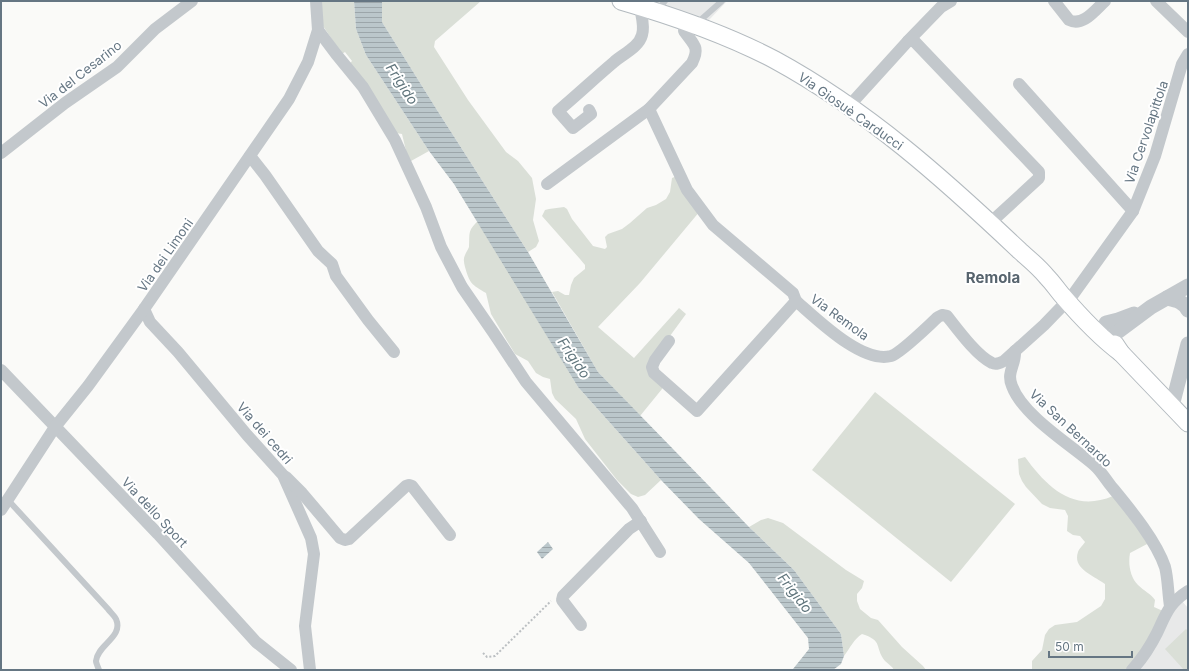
<svg xmlns="http://www.w3.org/2000/svg" width="1189" height="671" font-family="Inter,sans-serif">
	<style>
		.built { fill: #e8e9e9 }
		.grass { fill: #dadfd7 }
		.water { fill: url(#water-rules) }
		.lines { fill: none; stroke-linecap: round; stroke-linejoin: round }
		.secondary-casing { stroke: #b3babf; stroke-width: 19 }
		.path { stroke: #bbbfc2; stroke-width: 2; stroke-dasharray: 2 2; stroke-linecap: butt }
		.service { stroke: #c3c8cc; stroke-width: 6 }
		.minor { stroke: #c3c8cc; stroke-width: 12 }
		.tertiary { stroke: #c3c8cc; stroke-width: 15 }
		.secondary { stroke: #fff; stroke-width: 17 }
		.labels { text-anchor: middle; stroke-width: 4; stroke-linejoin: round; paint-order: stroke }
		.street-label { font-size: 13px; fill: #657683; stroke: #fff }
		.water-label { font-size: 14px; font-style: italic; fill: #60757c; stroke: #fff }
		.quarter-label { font-size: 15px; font-weight: bold; fill: #57646e; stroke: #fff }
	</style>
	<defs>
		<pattern id="water-rules" width="6" height="5" patternUnits="userSpaceOnUse"><rect width="6" height="5" fill="#bbc7cb"/><path d="M0 2.5h6" fill="none" stroke="#9ca6aa"/></pattern>
	</defs>
	<rect width="100%" height="100%" fill="#fafaf8"/>
	<g class="built">
		<path d="M648 1H727L708 21Z"/>
		<path d="M1180 599 1188 608V670H1137Z"/>
	</g>
	<g class="grass">
		<path d="M321 1H354L356 29 366 55 429 151 411 161 407 155 402 134 396 133 350 63 352 61 345 52 342 54 323 26Z"/>
		<path d="M382 1H481L435 41 434 47 468 100 506 152 518 161 532 178 536 199 533 220 539 241 536 247 528 252 437 110 382 22Z"/>
		<path d="M677 176 700 211 640 283 598 327 634 358 679 308 686 314 648 366 663 386 662 389 640 416 598 372 552 292 558 291 565 295H569L571 285 574 278 585 269V265L580 259 542 216 545 210 549 209 564 207 567 209 572 219 593 246 605 249 607 247 605 237 608 234 622 229 630 223 647 208 656 205 666 199 670 192 672 178Z"/>
		<path d="M478 221 578 387 661 480 645 495 638 497 631 494 617 480 585 439 576 419 555 399 552 393 550 379 543 377 536 373 528 361 515 354 491 314 486 293C471 284 470 284 465 267 464 263 463 259 465 255 466 252 468 250 469 247 470 234 467 231 478 221Z"/>
		<path d="M875 392 1015 504 951 582 812 470Z"/>
		<path d="M1025 457C1047 487 1073 513 1113 496L1149 543 1130 553C1128 564 1130 577 1138 585 1144 591 1150 593 1155 600L1154 607 1163 611 1143 650 1126 670H1032V661L1042 650 1045 635 1049 629 1055 625 1077 622 1101 606 1105 599V584C1095 576 1072 569 1078 552 1079 549 1083 545 1085 542L1080 536 1073 535 1067 531 1068 516 1065 510 1050 508 1042 504 1026 487 1022 481 1019 474 1018 459Z"/>
		<path d="M768 518 783 523 846 570 864 581 862 588 857 594V601L860 609 871 618 878 620 902 647 923 666 926 670H894C892 666 888 664 885 661 874 647 884 641 862 634 854 639 850 648 844 656L841 634 794 570 749 527 761 520Z"/>
		<path d="M1186 629 1188 631V670H1184L1165 649Z"/>
	</g>
	<g class="water">
		<path d="M354 1H382V22L437 110 528 252 598 372 749 527 794 570 841 634 844 656 841 664 833 670H791L793 669 809 649 808 638 749 563 699 519 661 480 578 387 454 184 429 151 366 55 356 29Z"/>
		<path d="M548 542 553 549 542 559 537 552Z"/>
	</g>
	<g class="lines">
		<g class="secondary-casing">
			<g id="secondary">
				<path d="M621 1C673 16 726 34 775 60 867 110 944 179 1020 251 1029 259 1039 267 1047 277 1052 282 1056 288 1061 294 1079 315 1098 336 1121 353"/>
				<path d="M1115 344 1121 353 1188 423"/>
			</g>
		</g>
		<path class="path" d="M483 653 487 657 495 656 551 601"/>
		<g class="service">
			<path d="M657 11 665 1"/>
			<path d="M696 24 722 1"/>
			<path d="M8 500 108 609C110 612 114 615 116 619 124 637 97 645 96 661 96 663 98 667 99 670"/>
		</g>
		<g class="minor">
			<path d="M1054 1 1069 20C1083 27 1095 10 1105 1"/>
			<path d="M1156 1 1188 32"/>
			<path d="M318 30 336 54 363 87 395 140 426 207 441 247 462 287 493 332 526 382 632 508 660 552"/>
			<path d="M908 41 941 7 951 1"/>
			<path d="M1019 84 1133 211"/>
			<path d="M849 106 908 41H913L915 42 1039 172V178L990 223"/>
			<path d="M649 109 687 190 713 225 793 293 796 301"/>
			<path d="M589 110 591 114 573 128 558 111C577 95 595 78 614 62 623 54 639 47 642 35 645 26 641 15 640 7"/>
			<path d="M1 153 65 103 117 67 155 29 192 1"/>
			<path d="M250 156 265 175 318 251 332 264 336 276 368 320 394 352"/>
			<path d="M547 184 649 109 692 63C700 47 694 45 684 31L685 22"/>
			<path d="M144 309 150 322 178 352 247 435 283 475 311 538 314 554 305 626 310 670"/>
			<path d="M669 341 655 360 652 367 654 373 697 411 796 301C817 319 862 364 891 356 901 353 929 325 938 317L942 315 947 316C958 330 977 356 992 363 996 365 1000 363 1004 361L1044 325 1072 296 1133 211 1155 156 1182 64 1188 54"/>
			<path d="M1015 351C1016 365 1006 372 1012 386 1023 416 1071 445 1094 465 1101 471 1106 480 1111 486 1129 508 1156 540 1165 567 1168 578 1168 594 1170 606"/>
			<path d="M1 370 158 534 256 642 291 670"/>
			<path d="M286 477 302 493 340 538 345 540 349 539 406 486 409 485 412 486 450 535"/>
			<path d="M1 510 55 427 88 386 144 309 289 99 308 62 318 30 316 1"/>
			<path d="M581 625 562 600 563 596 629 529 641 521"/>
			<path d="M1132 670C1142 659 1150 647 1157 633 1166 614 1169 603 1188 591"/>
		</g>
		<g class="tertiary">
			<path d="M1167 298C1176 300 1183 301 1188 310"/>
			<path d="M1106 323 1118 320 1134 314"/>
			<path d="M1114 342V338L1116 333 1151 307 1188 286"/>
			<path d="M1172 406 1188 344"/>
		</g>
		<use href="#secondary" class="secondary"/>
	</g>
	<g class="labels">
		<g class="street-label">
			<text transform="translate(80 74) rotate(-38)" y="5">Via del Cesarino</text>
			<text transform="translate(851 111) rotate(35)" y="5">Via Giosuè Carducci</text>
			<text transform="translate(1146 132) rotate(-71)" y="5">Via Cervolapittola</text>
			<text transform="translate(165 255) rotate(-55)" y="5">Via dei Limoni</text>
			<text transform="translate(840 317) rotate(36)" y="5">Via Remola</text>
			<text transform="translate(1071 428) rotate(43)" y="5">Via San Bernardo</text>
			<text transform="translate(265 433) rotate(49)" y="5">Via dei cedri</text>
			<text transform="translate(155 512) rotate(47)" y="5">Via dello Sport</text>
		</g>
		<g class="water-label">
			<text transform="translate(402 84) rotate(57)" y="5">Frigido</text>
			<text transform="translate(574 358) rotate(56)" y="5">Frigido</text>
			<text transform="translate(795 593) rotate(52)" y="5">Frigido</text>
		</g>
		<g class="quarter-label">
			<text x="993" y="283">Remola</text>
		</g>
	</g>
	<rect width="1189" height="671" fill="none" stroke="#657683" stroke-width="4"/>
	<path d="M1049 651v6h83v-6" fill="none" stroke="#657683" stroke-width="2"/>
	<text x="1055" y="651" font-size="12" fill="#657683" stroke="#ffffff" stroke-width="3" paint-order="stroke">50 m</text>
</svg>
